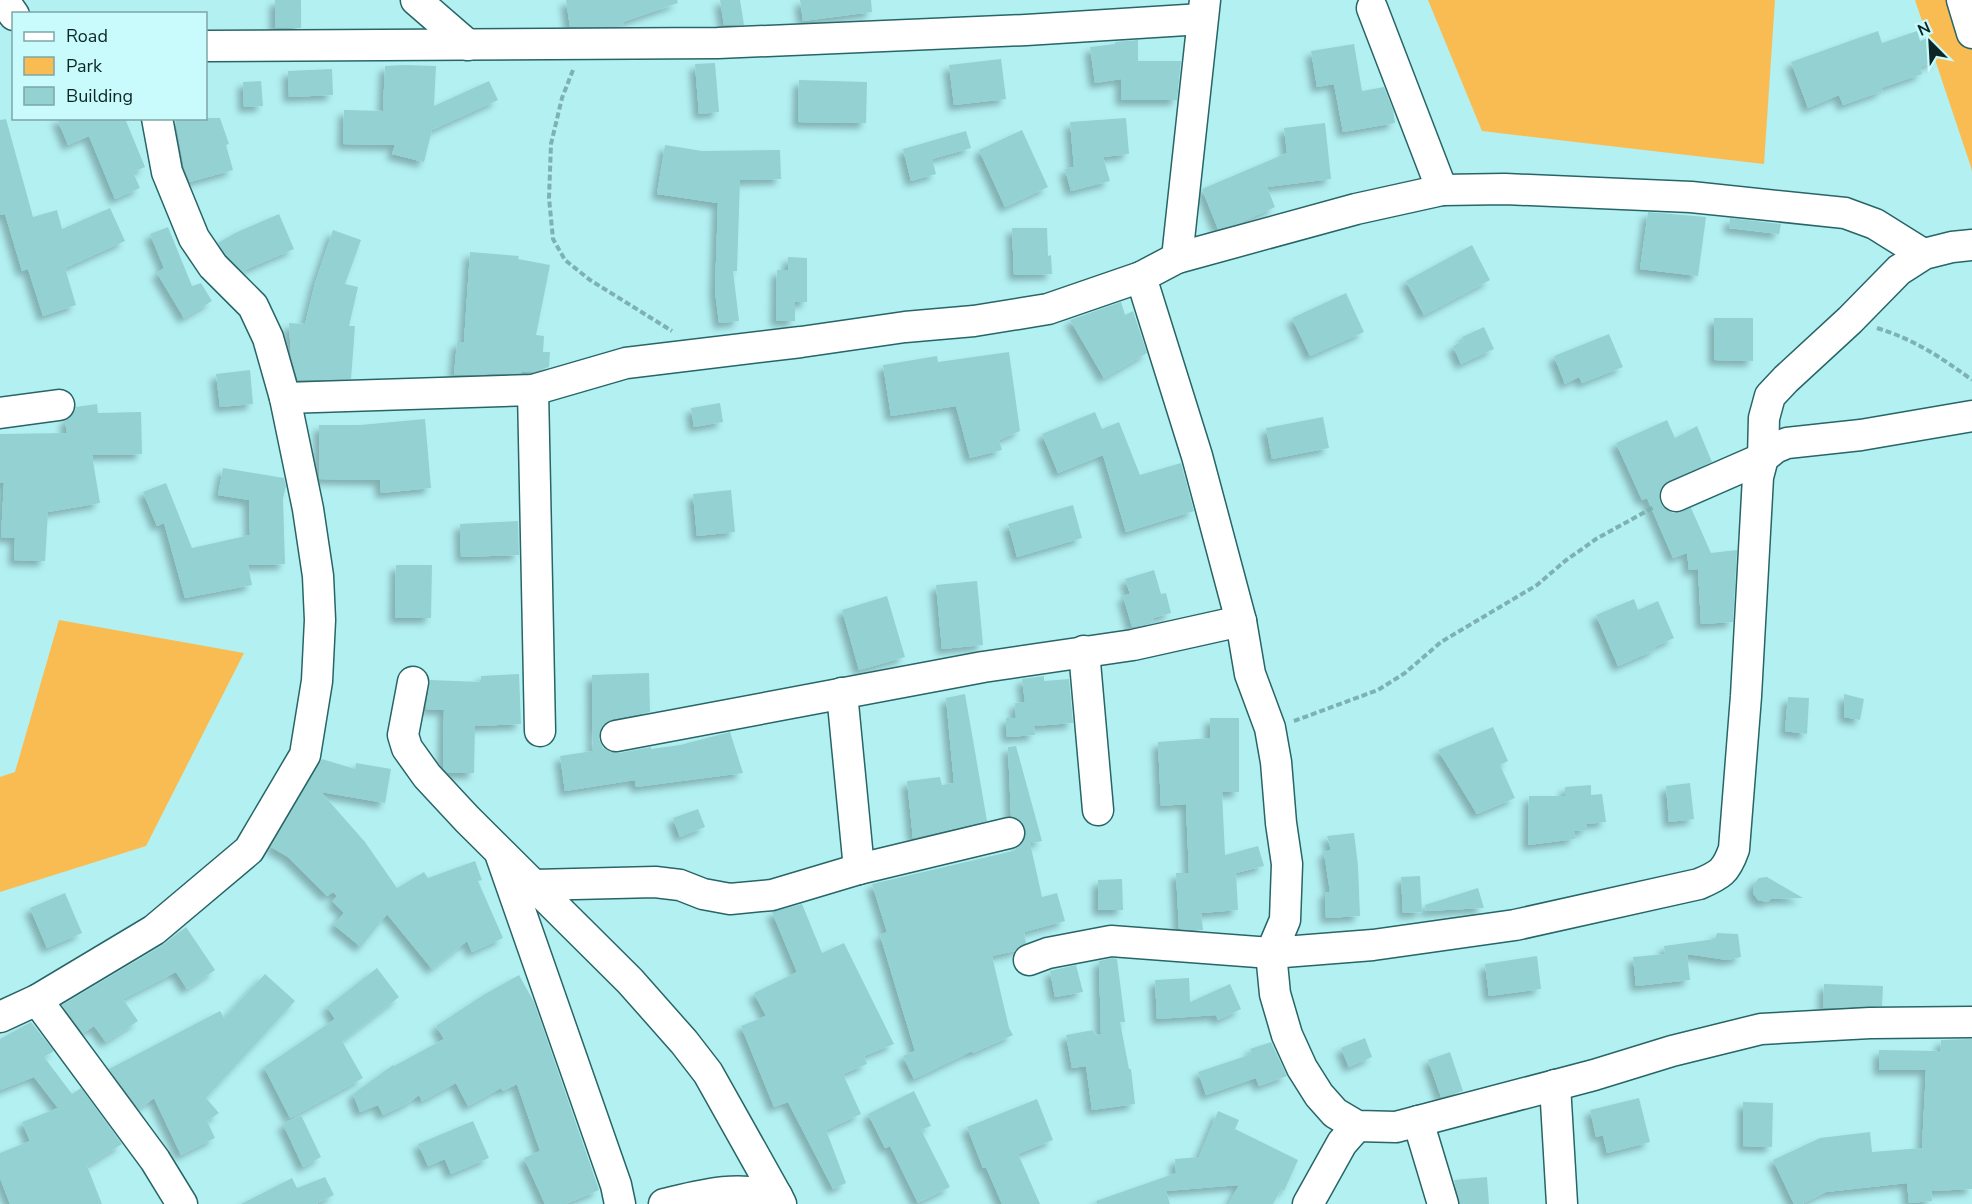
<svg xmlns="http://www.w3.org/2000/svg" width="1972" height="1204" font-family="'Nunito Sans',sans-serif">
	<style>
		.green { fill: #f9bc52 }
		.building { fill: #94d1d3; filter: url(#shadow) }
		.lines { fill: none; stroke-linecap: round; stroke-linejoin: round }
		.street-casing { stroke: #276567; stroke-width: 33 }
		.path { stroke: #7eb1b2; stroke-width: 4; stroke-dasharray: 6 3; stroke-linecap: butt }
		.street { stroke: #fff; stroke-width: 30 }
	</style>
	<defs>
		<filter id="shadow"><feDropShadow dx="-5.5" dy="5.5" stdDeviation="3" flood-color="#0004"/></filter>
	</defs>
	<rect width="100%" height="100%" fill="#b2f0f2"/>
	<g class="green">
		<path d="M1428 0H1775L1764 164 1482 131Z"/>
		<path d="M1915 0H1972V172L1971 167Z"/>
		<path d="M59 620 244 653 146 846 0 892V777L15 772Z"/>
	</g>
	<g class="building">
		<rect x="275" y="0" width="26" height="28"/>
		<path d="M566 0H677L678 3 623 22 624 26 570 27Z"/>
		<path d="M720 0H740L744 25H724Z"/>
		<path d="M800 0H871L872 12 803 21Z"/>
		<path d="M1878 31 1882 43 1917 31 1920 41 1927 38 1935 61 1920 67 1922 74 1881 88 1883 91 1843 105 1839 95 1808 108 1791 62Z"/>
		<path d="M1138 40V61H1181L1177 100H1121V79L1095 83 1090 47 1115 44V42Z"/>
		<path d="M1354 44 1362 91 1384 87 1393 110 1395 123 1343 132 1334 84 1317 87 1311 51Z"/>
		<path d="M1001 59 1006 99 954 105 949 65Z"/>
		<path d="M715 63 719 112 699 114 695 64Z"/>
		<path d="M404 65 436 66 434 106 489 81 498 100 432 130 424 162 392 154 395 145 343 144 344 110 383 111 385 66Z"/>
		<path d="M332 69 333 95 289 97 288 71Z"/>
		<path d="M799 80 867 82 866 123 798 122Z"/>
		<path d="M261 81 263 106 244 107 243 82Z"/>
		<path d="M57 118H131L126 121 145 167 133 172 140 188 115 199 89 136 68 145Z"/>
		<path d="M175 118H220L229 144 226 145 233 170 190 182 184 167Z"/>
		<path d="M1126 118 1129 154 1103 157 1110 181 1071 191 1065 169 1074 167 1070 122Z"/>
		<path d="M6 119 33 217 57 210 62 229 110 208 125 241 65 268 76 305 43 316 28 269 22 271 5 214 0 215V120Z"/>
		<path d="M1325 123 1331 179 1267 187 1275 207 1237 224 1218 229 1202 189 1287 153 1284 128Z"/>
		<path d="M1022 130 1048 187 1005 207 979 150Z"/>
		<path d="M966 131 971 148 932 159 936 174 911 181 903 149Z"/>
		<path d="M665 145 702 151 780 150 781 179 740 180 737 271H733L739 321 719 323 715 291 718 203 657 194Z"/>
		<path d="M1648 212 1706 217 1698 276 1640 269Z"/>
		<path d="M279 214 294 249 245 270 247 273 245 274 226 255 218 243 235 233Z"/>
		<path d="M1730 218 1781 224 1779 234 1729 228Z"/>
		<path d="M168 227 192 286 201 283 212 301 184 318 157 273 164 268 150 234Z"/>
		<path d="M1012 228H1047L1048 256 1051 255 1052 274 1014 275Z"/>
		<path d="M333 230 361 240 345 284 358 287 349 326H355L351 379 298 380 291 356 289 323 305 324 315 283Z"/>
		<path d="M1472 245 1490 280 1424 315 1406 281Z"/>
		<path d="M470 252 519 256 518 259 550 265 536 335 544 336 543 352H550L549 367 532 372 522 371V373L454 375 457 342H464Z"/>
		<path d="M788 257 807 258V302H795V321H776L777 270H788Z"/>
		<path d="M1346 293 1364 332 1310 356 1292 318Z"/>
		<path d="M1121 302 1125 315 1133 311 1147 353 1104 378 1070 320Z"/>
		<path d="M1714 318H1753V361L1714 360Z"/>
		<path d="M1484 327 1494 349 1461 364 1453 346 1464 341 1462 337Z"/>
		<path d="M1609 334 1623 367 1582 383 1579 377 1565 384 1554 356Z"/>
		<path d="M1009 352 1020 431 999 440 1002 450 970 458 956 406 891 416 883 365 937 356 938 362Z"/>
		<path d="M250 370 253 404 220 407 216 374Z"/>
		<path d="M720 403 723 422 694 427 691 408Z"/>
		<path d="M97 404 98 413 141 412 142 454 92 455 100 503 48 512 45 561 14 560 15 538 1 537 4 483H0V434L67 433 65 421 75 412 76 407Z"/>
		<path d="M1095 412 1102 429 1119 422 1140 475 1181 463 1194 511 1126 532 1103 455 1058 473 1042 434Z"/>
		<path d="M1323 417 1329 448 1272 459 1266 428Z"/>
		<path d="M425 419 431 488 381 493 380 480 319 479V425H360Z"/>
		<path d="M1667 420 1675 438 1697 426 1712 462 1669 480 1662 486 1659 494 1660 502 1665 509 1674 513 1691 508 1711 553 1737 550 1733 622 1701 624 1698 569 1689 570 1687 553 1673 558 1647 498 1642 500 1616 443Z"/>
		<path d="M223 468 284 478 286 486 283 498 285 564 248 565 252 585 185 598 164 523 157 526 143 492 166 483 192 548 250 535 249 500 218 495Z"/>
		<path d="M731 490 735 532 697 536 693 494Z"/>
		<path d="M1073 505 1082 538 1017 557 1008 524Z"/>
		<path d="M518 521 519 555 461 557 460 524Z"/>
		<path d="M396 565H432L431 618H395Z"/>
		<path d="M1154 570 1161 594 1166 593 1171 613 1153 618 1154 623 1132 627 1123 596 1130 594 1125 579Z"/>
		<path d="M977 581 983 645 942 649 936 585Z"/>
		<path d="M887 596 905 657 859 670 842 610Z"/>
		<path d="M1634 599 1638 610 1658 601 1674 638 1654 647 1655 650 1618 666 1596 615Z"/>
		<path d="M649 673 650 712 613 719 605 723 600 730 599 739 603 748 611 752 619 753 651 747V749L680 745 730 732 743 773 636 787 635 780 565 791 560 756 593 751 592 675Z"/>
		<path d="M519 674 521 724 475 726 474 773H448L443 768 444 710 426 709 430 680 481 682V676Z"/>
		<path d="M1044 676V681L1069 679 1073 723 1034 726 1035 735 1007 737 1006 718H1016L1015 703 1025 702 1022 679Z"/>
		<path d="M965 694 987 821 913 838 907 781 940 777 942 785 954 783 946 698Z"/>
		<path d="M1844 694 1864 699 1860 720 1844 717Z"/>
		<path d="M1788 697 1809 698 1807 734 1785 731Z"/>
		<path d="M1210 718H1239V792H1222L1225 855 1258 846 1264 866 1236 873 1238 910 1201 913 1203 930 1179 929 1176 873H1189L1186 804 1161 806 1158 742 1210 738Z"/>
		<path d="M1493 727 1508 761 1500 765 1515 798 1477 814 1438 750Z"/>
		<path d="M1016 746 1042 841 1030 843 1042 897 1057 893 1065 921 1024 932 1026 943 1015 951 992 956 1009 1028 1013 1035 973 1053 972 1051 914 1079 903 1056 915 1051 880 935 887 932 872 884 1013 851 1020 846 1025 838 1026 830 1021 821 1011 816 1008 747Z"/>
		<path d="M322 759 355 769 356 763 391 769 385 803 321 792 365 842 397 888 424 872 428 878 475 861 482 880 478 881 503 938 472 952 467 941 432 969 387 914 361 947 334 925 344 913 332 901 337 896 333 892 327 896 288 857 271 847Z"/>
		<path d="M1690 783 1694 819 1669 822 1666 786Z"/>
		<path d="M1591 785V795L1602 794 1606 822 1586 824 1587 830 1574 831 1575 839 1528 845 1529 796H1565V787Z"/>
		<path d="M698 809 705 827 680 837 673 818Z"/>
		<path d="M1354 833 1358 866 1360 916 1326 918 1325 892H1330L1324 852 1331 850 1327 836Z"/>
		<path d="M1420 876 1422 912 1403 913 1401 877Z"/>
		<path d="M1767 877 1803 898 1771 899 1767 902 1758 900 1753 893V885L1759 878Z"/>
		<path d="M1122 879 1123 910H1098V880Z"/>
		<path d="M1478 888 1484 908 1426 911 1425 905Z"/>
		<path d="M65 893 82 933 47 948 30 908Z"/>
		<path d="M802 904 822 953 844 943 894 1044 864 1056 867 1064 843 1074 861 1114 826 1130 846 1183 833 1189 788 1102 774 1107 741 1026 766 1016 754 993 797 972 772 912Z"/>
		<path d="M186 927 215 970 187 989 176 972 123 999 138 1021 106 1042 94 1026 83 1033 62 1005 163 945Z"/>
		<path d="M1717 933 1738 934 1741 957 1727 960 1687 954 1690 980 1636 986 1633 957 1665 954 1664 946 1715 939Z"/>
		<path d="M1537 956 1541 989 1489 996 1485 964Z"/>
		<path d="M1112 958 1117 959 1125 1022H1120L1129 1069H1131L1135 1104 1092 1110 1086 1066 1072 1068 1066 1035 1093 1030 1095 1035 1101 1034 1099 961Z"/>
		<path d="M1076 965 1083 992 1055 997 1050 971Z"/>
		<path d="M377 968 399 997 342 1041 363 1078 290 1118 264 1067 335 1019 327 1007Z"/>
		<path d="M265 974 295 1001 206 1098 219 1113 207 1121 215 1138 181 1155 154 1098 139 1109 109 1069 220 1011 224 1018Z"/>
		<path d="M519 975 534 1002 599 1190 566 1204H545L524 1158 540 1151 517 1084 503 1091 501 1088 468 1106 456 1083 422 1101 419 1095 408 1103 383 1115 378 1105 360 1112 353 1094 393 1065 394 1066 444 1039 436 1026 485 994Z"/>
		<path d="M1189 978 1190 1002 1230 984 1241 1009 1218 1020 1216 1015 1157 1019 1155 980Z"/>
		<path d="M1824 984 1883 986 1882 1006 1823 1008Z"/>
		<path d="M31 1022 54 1051 44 1057 72 1094 81 1088 122 1144 87 1166 102 1204H10L0 1178V1153L30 1141 22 1122 58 1108 34 1077 0 1090V1039Z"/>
		<path d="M1365 1038 1372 1057 1349 1067 1341 1048Z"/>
		<path d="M1972 1039V1189L1931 1191 1932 1201 1909 1203 1907 1183 1826 1192 1802 1204H1794L1773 1160 1820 1138 1870 1132 1872 1152 1922 1148 1926 1070H1879V1050L1940 1051 1941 1040Z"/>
		<path d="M1271 1042 1287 1076 1259 1086 1256 1078 1206 1095 1198 1072 1252 1054 1250 1049Z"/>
		<path d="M1450 1052 1463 1091 1441 1097 1428 1060Z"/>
		<path d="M914 1091 931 1126 921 1130 950 1187 918 1203 890 1146 885 1148 868 1114Z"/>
		<path d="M1639 1098 1650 1142 1607 1153 1603 1135 1596 1137 1590 1110Z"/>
		<path d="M1037 1099 1053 1140 1018 1154 1040 1204H1002L986 1167 983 1168 967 1127Z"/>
		<path d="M1743 1102 1773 1103 1772 1147 1743 1146Z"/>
		<path d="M1218 1111 1239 1120 1235 1129 1298 1160 1284 1191 1281 1189 1273 1204H1229L1239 1185 1166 1191 1170 1204H1097L1096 1201 1176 1173 1175 1159 1199 1157Z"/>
		<path d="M301 1115 321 1157 303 1167 283 1124Z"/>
		<path d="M473 1121 489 1158 451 1174 445 1159 428 1166 418 1144Z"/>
		<path d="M325 1177 334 1195 316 1204H241L292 1178 297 1188Z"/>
		<path d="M1487 1177 1489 1204H1460L1454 1180Z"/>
	</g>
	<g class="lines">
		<g class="street-casing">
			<g id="street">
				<path d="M6 0 7 5 14 15"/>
				<path d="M416 0 468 45"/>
				<path d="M1962 0 1972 33"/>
				<path d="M1372 8 1442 190"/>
				<path d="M206 46 718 43 1026 30 1202 19"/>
				<path d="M1177 258 1205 0"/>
				<path d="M1141 277 1197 456 1241 621 1250 674 1270 728 1276 762 1281 823 1287 864 1285 920 1271 953 1275 994 1287 1035 1302 1068 1319 1095 1335 1113 1357 1126 1396 1127 1594 1075 1672 1051 1761 1029 1870 1023 1972 1022"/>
				<path d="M533 390 540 731"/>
				<path d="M285 398 533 390 626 363 801 342 905 327 974 321 1048 309 1141 277 1177 258 1356 209 1442 190 1505 189 1691 197 1845 213 1875 224 1923 254"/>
				<path d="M0 413 59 405"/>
				<path d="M1676 496 1763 458 1764 418 1770 396 1786 379 1850 320 1899 270 1924 254 1952 247 1972 245"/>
				<path d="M1084 651 1098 810"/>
				<path d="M413 682 403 735 407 748 427 776 467 819 630 981 684 1042 708 1073 777 1196"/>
				<path d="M842 693 859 869"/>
				<path d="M616 736 983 667 1133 645 1241 621"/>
				<path d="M501 856 616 1185 620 1204"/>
				<path d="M534 885 655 882 680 885 703 894 730 899 772 895 859 869 1009 833"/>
				<path d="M1029 960 1048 953 1111 941 1271 953 1373 945 1515 925 1699 884C1720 875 1726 872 1734 849L1746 696 1758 477 1763 458 1775 448 1787 443 1861 435 1972 416"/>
				<path d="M37 1000 155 1160 182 1204"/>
				<path d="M0 1017 37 1000 154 930 249 850 305 755 317 681 320 620 318 576 308 509 285 398 268 338 253 306 213 266 194 238 167 172 157 118"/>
				<path d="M1555 1085 1562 1204"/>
				<path d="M1418 1121 1443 1204"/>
				<path d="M664 1204C706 1194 733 1186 777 1196L781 1204"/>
				<path d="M1308 1204 1342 1143 1357 1126"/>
			</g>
		</g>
		<g class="path">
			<path d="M573 70 562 98 551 144 549 198 553 239 565 260 590 280 672 331"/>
			<path d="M1877 328C1915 340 1939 356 1972 380"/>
			<path d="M1294 721 1378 690 1405 673 1441 642 1537 585 1565 561 1596 539 1654 507"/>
		</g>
		<use href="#street" class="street"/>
	</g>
	<rect x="12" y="12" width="195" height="108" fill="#cafbfc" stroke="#7ea6a6" stroke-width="1.5"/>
	<rect x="24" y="32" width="30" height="9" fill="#ffffff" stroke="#7ea6a6" stroke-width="1.5"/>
	<text x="66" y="42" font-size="18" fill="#0c2626">Road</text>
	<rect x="24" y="57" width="30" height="18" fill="#f9bc52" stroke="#7ea6a6" stroke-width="1.5"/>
	<text x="66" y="72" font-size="18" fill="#0c2626">Park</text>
	<rect x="24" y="87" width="30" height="18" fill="#94d1d3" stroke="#7ea6a6" stroke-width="1.5"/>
	<text x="66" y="102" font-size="18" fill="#0c2626">Building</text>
	<g transform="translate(1930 42) rotate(336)" stroke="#cafbfc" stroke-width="4.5" paint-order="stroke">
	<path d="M0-4.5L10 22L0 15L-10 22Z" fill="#0c2626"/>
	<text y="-9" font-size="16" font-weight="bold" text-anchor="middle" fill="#0c2626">N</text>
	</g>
</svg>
